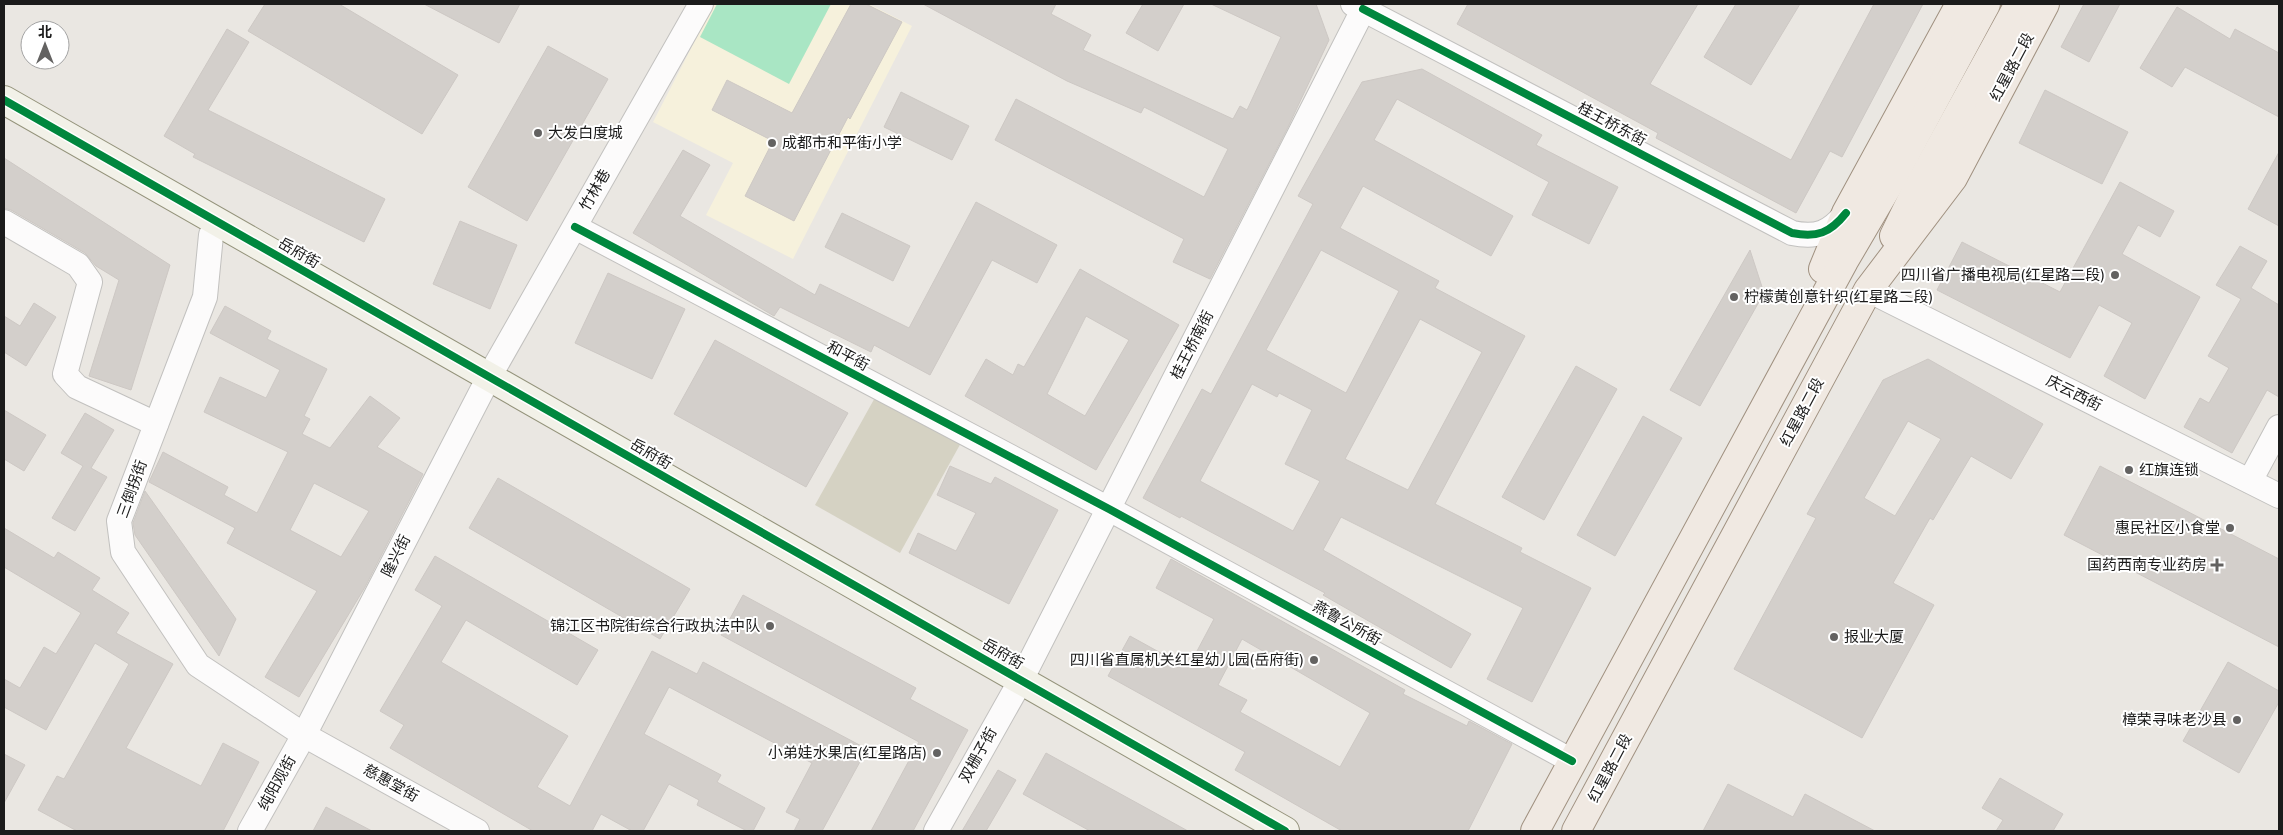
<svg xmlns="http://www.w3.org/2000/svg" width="2283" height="835" font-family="'Public Sans','Noto Sans SC',sans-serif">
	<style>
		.education { fill: #f6f1dc }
		.construction { fill: #d5d2c3 }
		.pitch { fill: #a9e6c4 }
		.building { fill: #d3cfcb; stroke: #cdc8c4; fill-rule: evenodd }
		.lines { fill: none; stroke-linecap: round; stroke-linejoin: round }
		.street-casing { stroke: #c2c1bf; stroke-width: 26 }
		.secondary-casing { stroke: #94937b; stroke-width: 30 }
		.primary-casing { stroke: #a09180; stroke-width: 30 }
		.street { stroke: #fcfbfb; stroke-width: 24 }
		.secondary { stroke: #f2f1e8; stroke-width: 28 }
		.primary { stroke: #f0e9e2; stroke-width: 28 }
		.cycleway-casing { stroke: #fff; stroke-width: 11 }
		.cycleway { stroke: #00873e; stroke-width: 8 }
		.poi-dot { fill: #636261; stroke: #fff; stroke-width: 2 }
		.labels { text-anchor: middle; stroke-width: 4; stroke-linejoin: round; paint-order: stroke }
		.street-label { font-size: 15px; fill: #1b1b1b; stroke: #fff }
		.poi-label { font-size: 15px; fill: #1b1b1b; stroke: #fff; text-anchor: end }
	</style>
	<rect width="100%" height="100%" fill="#eae7e2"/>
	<path class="education" d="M714 4H869L912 26 793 259 706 215 733 163 653 122Z"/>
	<path class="construction" d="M877 394 962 441 900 553 815 505Z"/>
	<path class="pitch" d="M717 4H831L789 84 700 37Z"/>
	<g class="building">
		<path d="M265 4H339L458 75 422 134 248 31Z"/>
		<path d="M424 4H520L499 43Z"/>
		<path d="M851 4H866L902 22 850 119 848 117 794 221 745 196 773 141 712 110 727 80 792 113Z"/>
		<path d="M923 4H1056L1051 14 1091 35 1083 50 1233 119 1240 106 1247 110 1281 37 1211 4H1316L1329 40 1288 127 1210 279 1173 262 1184 239 995 140 1016 99 1204 197 1228 149 1144 107 1141 113 1067 81Z"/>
		<path d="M1143 4H1184L1158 51 1126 33Z"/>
		<path d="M1468 4H1698L1650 84 1791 160 1874 4H1923L1842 157 1830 151 1796 213 1656 138 1658 133 1457 24Z"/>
		<path d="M1736 4H1800L1751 85 1704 57Z"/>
		<path d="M2084 4H2120L2089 62 2061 47Z"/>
		<path d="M2177 7 2230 39 2235 29 2279 53V117L2185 67 2172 87 2140 68Z"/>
		<path d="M227 29 249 42 208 110 385 199 364 242 193 157 195 154 164 136Z"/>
		<path d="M548 46 608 79 527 221 468 187Z"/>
		<path d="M1422 69 1542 135 1536 145 1618 187 1589 244 1532 215 1549 182 1397 99 1374 140 1513 216 1491 256 1363 186 1340 228 1439 281 1435 288 1525 336 1435 504 1522 548 1520 552 1591 588 1532 702 1487 679 1523 608 1341 517 1323 550 1471 634 1451 668 1323 595 1325 593 1181 516 1180 518 1143 498 1202 389 1211 394 1313 204 1298 196 1362 82ZM1321 250 1399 291 1346 393 1266 350ZM1420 319 1482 352 1408 490 1345 459ZM1252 384 1277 397 1279 393 1312 410 1285 464 1320 481 1293 531 1200 481Z"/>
		<path d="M2045 90 2128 132 2102 184 2019 143Z"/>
		<path d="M901 92 969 126 952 160 884 127Z"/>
		<path d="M683 150 710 165 680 216 815 295 820 284 909 328 976 202 1057 245 1037 283 992 260 930 375 874 345 871 352 780 307 774 316 633 233Z"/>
		<path d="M2279 152V226L2248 209Z"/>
		<path d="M4 158 170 265 131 390 89 376 119 280 96 266 85 253 11 210 4 208Z"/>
		<path d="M2120 182 2174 211 2160 237 2138 225 2122 254 2200 297 2145 399 2104 376 2132 323 2099 305 2070 358 1937 290 1962 242 2060 292Z"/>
		<path d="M842 213 910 246 893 281 825 247Z"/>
		<path d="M460 221 517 245 490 309 433 284Z"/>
		<path d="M2240 246 2267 261 2251 288 2279 305V397L2267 390 2232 453 2184 427 2200 398 2209 403 2229 368 2208 356 2241 299 2216 285Z"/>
		<path d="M1750 250 1764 293 1700 406 1670 390Z"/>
		<path d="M1080 269 1179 325 1096 470 965 396 986 359 1013 375 1018 364 1024 367ZM1086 316 1129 340 1085 416 1047 394Z"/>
		<path d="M608 273 685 309 652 379 575 343Z"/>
		<path d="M34 303 56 317 26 366 4 352V316L20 326Z"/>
		<path d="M225 306 271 331 267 339 327 369 304 416 310 419 302 434 330 448 370 396 400 418 377 447 423 474 365 587 299 697 265 677 317 591 227 543 235 528 149 482 163 452 228 487 224 495 257 513 288 452 204 412 220 377 266 398 280 370 210 333ZM314 483 369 511 341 557 290 530Z"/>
		<path d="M715 340 848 413 806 487 674 414Z"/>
		<path d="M1928 359 2043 424 2011 479 1971 456 1933 520 1930 518 1893 583 1934 605 1862 738 1734 669 1816 518 1807 514 1883 380ZM1908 421 1941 439 1895 516 1864 498Z"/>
		<path d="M1576 366 1617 389 1544 520 1502 497Z"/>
		<path d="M4 410 46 435 24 471 4 459Z"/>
		<path d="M85 413 114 430 91 468 107 477 75 531 52 518 83 466 61 453Z"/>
		<path d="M1643 416 1682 438 1615 556 1577 535Z"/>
		<path d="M950 466 991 484 995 477 1058 510 1009 604 909 553 918 533 956 551 976 513 937 495Z"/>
		<path d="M2100 466 2279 559V647L2064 535Z"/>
		<path d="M498 478 690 589 660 639 469 528Z"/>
		<path d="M145 491 236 619 219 656 135 535 133 523Z"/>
		<path d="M4 528 54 558 58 552 100 578 92 590 129 613 116 633 173 664 126 748 201 786 223 743 259 762 223 831H77L38 810 57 776 64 779 129 664 95 643 46 730 4 707V679L20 688 44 647 56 654 81 613 4 567Z"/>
		<path d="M435 556 598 650 577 685 466 620 441 662 568 736 537 787 570 806 652 651 697 674 703 662 867 749 822 831H794L800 819 786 812 812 763 669 687 644 734 721 775 717 782 765 808 753 831H747L697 805 699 800 669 784 643 831H632L601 814 592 831H533L390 748 404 725 380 711 442 606 415 590Z"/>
		<path d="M1171 559 1405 690 1403 694 1467 726 1469 721 1512 744 1468 831H1342L1235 770 1245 752 1108 676 1130 636 1188 668 1214 619 1156 588ZM1242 639 1370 713 1340 767 1240 712 1247 700 1218 685Z"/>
		<path d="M743 595 916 688 910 699 968 730 913 831H871L919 742 721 635Z"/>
		<path d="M2228 662 2279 691V702L2239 773 2183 741Z"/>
		<path d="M1046 753 1188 831H1090L1023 794Z"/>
		<path d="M4 754 25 765 4 803Z"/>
		<path d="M998 770 1016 780 986 831H962Z"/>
		<path d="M2000 778 2063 814 2053 831H1996L2003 820 1982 808Z"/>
		<path d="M1728 784 1793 817 1805 794 1875 831H1703Z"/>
		<path d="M326 807 372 831H313Z"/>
	</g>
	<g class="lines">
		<g class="street-casing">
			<g id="street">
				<path d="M1353 4 1792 233C1817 238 1830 233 1846 213"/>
				<path d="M4 222 78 265 90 282 65 374 77 387 156 424"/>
				<path d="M575 227 1109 509 1572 761"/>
				<path d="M211 235 205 297 119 521 123 552 198 665 304 735 477 831"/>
				<path d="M1868 290 2279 496"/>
				<path d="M2250 481 2279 427"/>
				<path d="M250 831 304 735 489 377 701 4"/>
				<path d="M936 831 1021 680 1366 4"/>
			</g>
		</g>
		<g class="secondary-casing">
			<path id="secondary" d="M4 100 1285 831"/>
		</g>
		<g class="primary-casing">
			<g id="primary">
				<path d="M1894 236 1915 193 2019 4"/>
				<path d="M1823 269 1846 213 1960 4"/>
				<path d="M1535 831 1844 261 1888 186 1986 4"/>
				<path d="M1576 831 1868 290 1953 178 2045 4"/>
			</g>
		</g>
		<use href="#street" class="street"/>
		<use href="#secondary" class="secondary"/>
		<use href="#primary" class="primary"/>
		<g class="cycleway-casing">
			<g id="cycleway">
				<path d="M1363 9 1792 233C1817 238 1830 233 1846 213"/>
				<path d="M4 100 1285 831"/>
				<path d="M575 227 1109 509 1572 761"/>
			</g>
		</g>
		<use href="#cycleway" class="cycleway"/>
	</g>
	<g class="poi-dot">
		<circle cx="538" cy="133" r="5"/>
		<circle cx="772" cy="143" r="5"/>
		<circle cx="2115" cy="275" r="5"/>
		<circle cx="1734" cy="297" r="5"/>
		<circle cx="2129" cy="470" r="5"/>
		<circle cx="2230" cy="528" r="5"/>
		<path d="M2214.5 557.5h5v5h5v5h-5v5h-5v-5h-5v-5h5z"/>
		<circle cx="770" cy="626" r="5"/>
		<circle cx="1834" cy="637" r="5"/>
		<circle cx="1314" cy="660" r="5"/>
		<circle cx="2237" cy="720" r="5"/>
		<circle cx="937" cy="753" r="5"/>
	</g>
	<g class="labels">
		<g class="street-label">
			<text transform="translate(2012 67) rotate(-62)" y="5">红星路二段</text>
			<text transform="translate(1612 124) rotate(28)" y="5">桂王桥东街</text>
			<text transform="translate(595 190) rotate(-60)" y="5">竹林巷</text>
			<text transform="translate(299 253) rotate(30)" y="5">岳府街</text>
			<text transform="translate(1192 345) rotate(-63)" y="5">桂王桥南街</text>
			<text transform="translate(848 356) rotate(28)" y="5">和平街</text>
			<text transform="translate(2074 393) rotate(27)" y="5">庆云西街</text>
			<text transform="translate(1802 412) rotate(-62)" y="5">红星路二段</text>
			<text transform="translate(651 454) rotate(30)" y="5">岳府街</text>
			<text transform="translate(132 489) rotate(-70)" y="5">三倒拐街</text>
			<text transform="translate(396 556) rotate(-63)" y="5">隆兴街</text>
			<text transform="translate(1347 623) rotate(29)" y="5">燕鲁公所街</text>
			<text transform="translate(1003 654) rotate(30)" y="5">岳府街</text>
			<text transform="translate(978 755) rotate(-61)" y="5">双栅子街</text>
			<text transform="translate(1610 768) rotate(-62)" y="5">红星路二段</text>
			<text transform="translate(277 783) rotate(-61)" y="5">纯阳观街</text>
			<text transform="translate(391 783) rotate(29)" y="5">慈惠堂街</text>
		</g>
		<g class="poi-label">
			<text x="548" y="138" text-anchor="start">大发白度城</text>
			<text x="782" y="148" text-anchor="start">成都市和平街小学</text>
			<text x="2105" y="280">四川省广播电视局(红星路二段)</text>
			<text x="1744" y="302" text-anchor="start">柠檬黄创意针织(红星路二段)</text>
			<text x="2139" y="475" text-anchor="start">红旗连锁</text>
			<text x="2220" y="533">惠民社区小食堂</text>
			<text x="2207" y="570">国药西南专业药房</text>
			<text x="760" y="631">锦江区书院街综合行政执法中队</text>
			<text x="1844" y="642" text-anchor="start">报业大厦</text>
			<text x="1304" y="665">四川省直属机关红星幼儿园(岳府街)</text>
			<text x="2227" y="725">樟荣寻味老沙县</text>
			<text x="927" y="758">小弟娃水果店(红星路店)</text>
		</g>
	</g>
	<rect width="2283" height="835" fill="none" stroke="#1b1b1b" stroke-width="10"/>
	<g transform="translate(45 45)"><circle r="24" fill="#ffffff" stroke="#a4a4a4"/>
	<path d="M0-4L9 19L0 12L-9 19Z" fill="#636261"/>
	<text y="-8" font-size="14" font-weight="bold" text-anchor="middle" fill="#1b1b1b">北</text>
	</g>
</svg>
